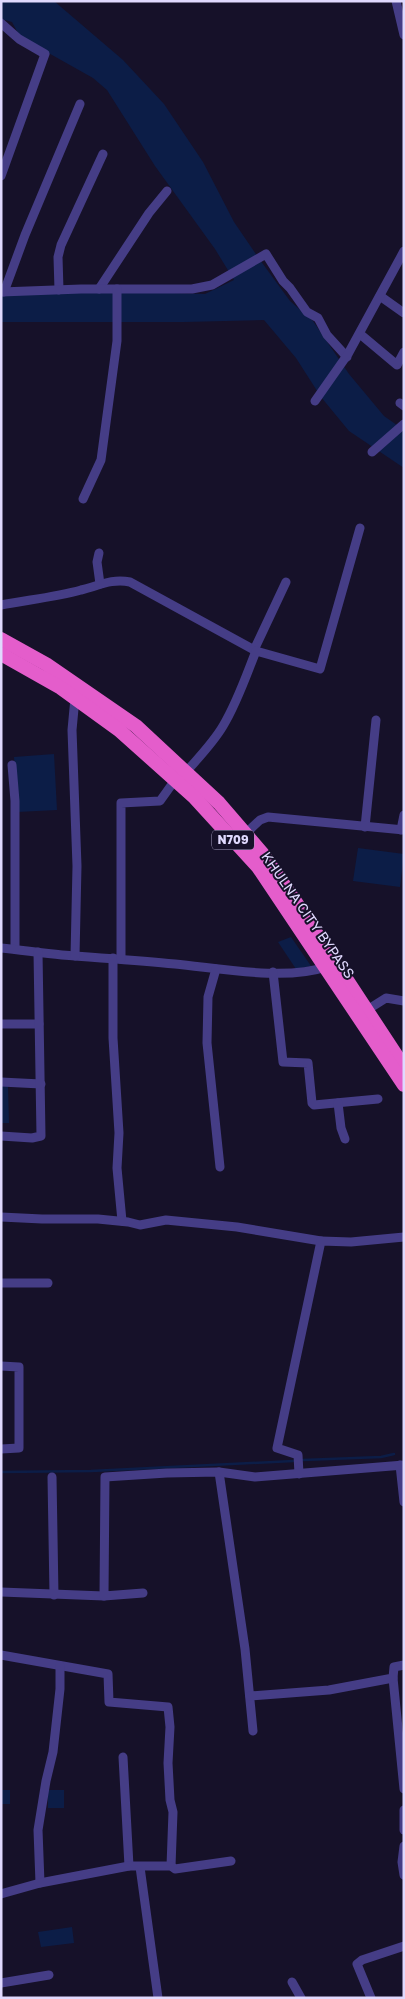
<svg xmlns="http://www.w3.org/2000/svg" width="405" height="1999" font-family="'Golos Text',sans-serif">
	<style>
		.water { fill: #0c1d47 }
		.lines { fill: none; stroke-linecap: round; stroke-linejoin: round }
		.stream { stroke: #0c1d47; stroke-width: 2.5 }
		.minor { stroke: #453d86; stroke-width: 9 }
		.trunk { stroke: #e45dcb; stroke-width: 14 }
		.labels { text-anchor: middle; stroke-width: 4; stroke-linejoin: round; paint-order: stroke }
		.shield { fill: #161129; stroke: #a39dbe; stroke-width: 1 }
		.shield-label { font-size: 12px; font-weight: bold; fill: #e0d9fe }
		.street-label { font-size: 14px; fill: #e0d9fe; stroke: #161129 }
	</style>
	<rect width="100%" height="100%" fill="#161129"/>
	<g class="water">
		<path d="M1 1H54L123 60 164 104 203 162 234 222 260 260 290 301 313 321 349 374 384 416 404 430V468L349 431 321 397 296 358 264 320 184 322H1V294L143 292 205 294 234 280 215 249 155 166 107 90 93 78 20 37 12 22 1 19Z"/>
		<path d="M54 754 57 810 17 812 14 757Z"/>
		<path d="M358 848 404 854 400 887 353 881Z"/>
		<path d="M291 937 311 966 296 969 278 942Z"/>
		<path d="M1 1086H8L9 1123H1Z"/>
		<rect x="1" y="1790" width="9" height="14"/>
		<rect x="48" y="1790" width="16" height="18"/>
		<path d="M72 1927 74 1943 41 1947 38 1932Z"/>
	</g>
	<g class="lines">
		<g class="stream">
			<path d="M303 1460 381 1457 394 1454"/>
			<path d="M1 1472 91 1471 293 1461"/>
		</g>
		<g class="minor">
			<path d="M396 1 404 35"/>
			<path d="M1 23 19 39 45 54 1 176"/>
			<path d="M99 289 149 213 167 191"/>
			<path d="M59 290 58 257 61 245 103 154"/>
			<path d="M1 292 81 289H192L212 285 266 254 283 281 290 288 307 312 318 318 327 335 347 357"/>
			<path d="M4 292 25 235 80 104"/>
			<path d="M380 296 404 313"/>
			<path d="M360 334 397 365 404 352"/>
			<path d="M315 401 348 354 404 251"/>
			<path d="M400 403 404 406"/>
			<path d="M372 452 404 424"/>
			<path d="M83 499 101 460 117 341V289"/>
			<path d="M99 553 97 562 100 584"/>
			<path d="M1 605C27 600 56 597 81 590 98 586 112 578 130 582L256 651"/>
			<path d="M254 650 286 582"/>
			<path d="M12 765 15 801V949"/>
			<path d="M186 772C199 757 213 743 223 726 237 703 246 676 256 651L320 669 360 528"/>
			<path d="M365 827 376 720"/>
			<path d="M401 830 404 815"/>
			<path d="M245 834 260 820 268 817 404 830"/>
			<path d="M1 948C21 950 41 953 62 955 99 958 137 960 175 964 218 968 285 981 326 967"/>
			<path d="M75 956 77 866 72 730 75 698"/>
			<path d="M113 958V1038L119 1133 117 1168 122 1221"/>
			<path d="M121 959V803L160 801 175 780"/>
			<path d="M216 969 208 997 207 1043 220 1167"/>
			<path d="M273 972 283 1062 308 1063 312 1103 314 1105 378 1099"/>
			<path d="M367 1010 386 998 404 1001"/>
			<path d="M1 1024H39"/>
			<path d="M1 1082 41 1084"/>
			<path d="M338 1103 341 1128 345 1139"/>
			<path d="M1 1136 32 1138 41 1136 38 952"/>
			<path d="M1 1217 42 1219H98L128 1222 140 1225 166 1220 237 1227 321 1241"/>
			<path d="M1 1283H48"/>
			<path d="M1 1366 19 1367V1448L1 1449"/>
			<path d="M400 1465 404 1502"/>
			<path d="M219 1472 245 1649 253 1731"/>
			<path d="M299 1474 298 1455 277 1448 321 1241 351 1242 404 1237"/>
			<path d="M52 1477 54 1595"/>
			<path d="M1 1592 104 1596"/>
			<path d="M143 1593 104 1596 105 1477 167 1473 219 1472 255 1477 404 1465"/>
			<path d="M1 1655 108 1674 109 1702 168 1707 170 1727 168 1763 170 1800 173 1812 171 1866"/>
			<path d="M393 1678 404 1789"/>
			<path d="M250 1696 329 1690 393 1678 394 1667 404 1665"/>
			<path d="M123 1757 129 1866"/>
			<path d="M404 1810V1830"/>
			<path d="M404 1846 402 1862 404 1875"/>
			<path d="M140 1867 158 1998"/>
			<path d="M40 1883 38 1830 46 1781 53 1752 60 1689V1666"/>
			<path d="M1 1894 40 1883 129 1866H171L175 1869 231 1861"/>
			<path d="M292 1982 301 1998"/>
			<path d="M1 1983 49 1975"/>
			<path d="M371 1998 357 1964 362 1960 404 1946"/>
		</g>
		<g class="trunk">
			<path d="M1 639 46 664 136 726 219 803 262 853 299 907 404 1067"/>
			<path d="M1 654 61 688 119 730 194 797 258 867 404 1085"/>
		</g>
	</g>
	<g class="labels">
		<rect class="shield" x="212" y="830.5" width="42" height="19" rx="4"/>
		<g class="shield-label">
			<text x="233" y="844">N709</text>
		</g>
		<g class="street-label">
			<text transform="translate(308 915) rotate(55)" y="5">KHULNA CITY BYPASS</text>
		</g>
	</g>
	<rect width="405" height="1999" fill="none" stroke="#e0d9fe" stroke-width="5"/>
</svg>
